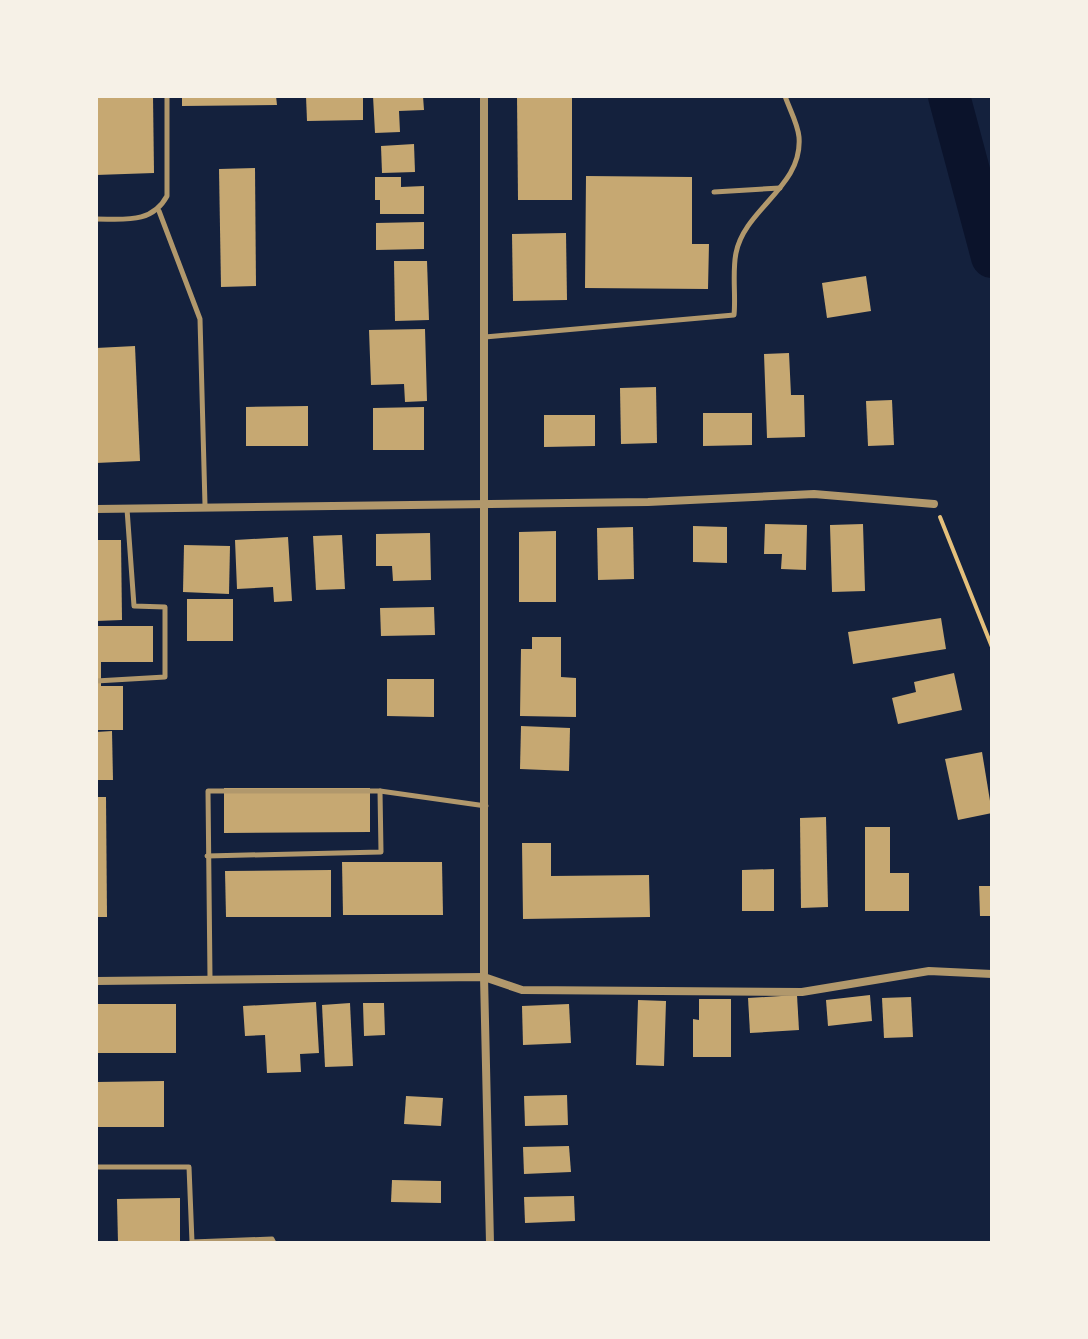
<svg xmlns="http://www.w3.org/2000/svg" width="1088" height="1339" font-family="'DM Sans',sans-serif">
	<style>
		.lines { fill: none; stroke-linecap: round; stroke-linejoin: round }
		.river { stroke: #0b132b; stroke-width: 42 }
		.building { fill: #c6a872 }
		.path { stroke: #e5c07b; stroke-width: 4 }
		.service { stroke: #b1986c; stroke-width: 5 }
		.minor { stroke: #b1986c; stroke-width: 8 }
	</style>
	<rect width="100%" height="100%" fill="#14213d"/>
	<g class="lines">
		<path class="river" d="M949 96 992 257"/>
	</g>
	<g class="building">
		<path d="M96 96H153L154 173 96 175Z"/>
		<path d="M182 96H276L277 105 182 106Z"/>
		<path d="M306 96H363V120L307 121Z"/>
		<path d="M373 96H423L424 110 399 111 400 132 375 133Z"/>
		<path d="M517 96H572V200H518Z"/>
		<path d="M414 144 415 172 382 173 381 146Z"/>
		<path d="M255 168 256 286 221 287 219 169Z"/>
		<path d="M586 176 692 177V244H709L708 289 585 288Z"/>
		<path d="M375 177H401V187L424 186V214H380V200H375Z"/>
		<path d="M424 222V249L376 250V223Z"/>
		<path d="M566 233 567 300 513 301 512 234Z"/>
		<path d="M394 261H427L429 320 395 321Z"/>
		<path d="M866 276 871 311 827 318 822 283Z"/>
		<path d="M425 329 427 401 405 402 404 384 371 385 369 330Z"/>
		<path d="M135 346 140 461 96 463V348Z"/>
		<path d="M789 353 791 395H804L805 437 767 438 764 354Z"/>
		<path d="M656 387 657 443 621 444 620 388Z"/>
		<path d="M892 400 894 445 868 446 866 401Z"/>
		<path d="M308 406V446H246V407Z"/>
		<path d="M424 407V450H373V408Z"/>
		<path d="M703 413H752V445L703 446Z"/>
		<path d="M544 415H595V446L544 447Z"/>
		<path d="M765 524 807 525 806 570 781 569 782 554H764Z"/>
		<path d="M863 524 865 591 832 592 830 525Z"/>
		<path d="M693 526 727 527V563L693 562Z"/>
		<path d="M633 527 634 579 598 580 597 528Z"/>
		<path d="M556 531V602H519V532Z"/>
		<path d="M430 533 431 580 393 581 392 566H376V534Z"/>
		<path d="M342 535 345 589 316 590 313 536Z"/>
		<path d="M288 537 292 601 274 602 273 587 237 589 235 540Z"/>
		<path d="M96 540H121L122 620 96 621Z"/>
		<path d="M184 545 230 546 229 594 183 592Z"/>
		<rect x="187" y="599" width="46" height="42"/>
		<path d="M434 607 435 635 381 636 380 608Z"/>
		<path d="M941 618 946 649 853 664 848 632Z"/>
		<path d="M96 626H153V662H101V686H123V730H96Z"/>
		<path d="M532 637H561V677L576 678V717L520 716 521 649H532Z"/>
		<path d="M954 673 962 710 898 724 892 698 916 692 914 682Z"/>
		<path d="M387 679H434V717L387 716Z"/>
		<path d="M521 726 570 728 569 771 520 769Z"/>
		<path d="M112 731 113 780H96V732Z"/>
		<path d="M982 752 992 813 958 820 945 759Z"/>
		<path d="M224 788H370V832L224 833Z"/>
		<path d="M96 797H106L107 917H96Z"/>
		<path d="M826 817 828 907 801 908 800 818Z"/>
		<path d="M865 827H890V873H909V911H865Z"/>
		<path d="M522 843H551V876L649 875 650 917 523 919Z"/>
		<path d="M342 862H442L443 915H343Z"/>
		<path d="M774 869V911H742V870Z"/>
		<path d="M331 870V917H226L225 871Z"/>
		<path d="M979 886H992V916H980Z"/>
		<path d="M797 995 799 1030 750 1033 748 998Z"/>
		<path d="M870 995 872 1021 828 1026 826 1000Z"/>
		<path d="M911 997 913 1037 884 1038 882 998Z"/>
		<path d="M699 999H731V1057H693V1019L699 1020Z"/>
		<path d="M638 1000 666 1001 664 1066 636 1065Z"/>
		<path d="M316 1002 319 1053 300 1054 301 1072 267 1073 265 1035 245 1036 243 1006Z"/>
		<path d="M350 1003 353 1066 325 1067 322 1005Z"/>
		<path d="M363 1003H384L385 1035 364 1036Z"/>
		<rect x="96" y="1004" width="80" height="49"/>
		<path d="M569 1004 571 1043 523 1045 522 1006Z"/>
		<path d="M164 1081V1127H96V1082Z"/>
		<path d="M567 1095 568 1125 525 1126 524 1096Z"/>
		<path d="M406 1096 443 1098 441 1126 404 1124Z"/>
		<path d="M569 1146 571 1172 524 1174 523 1147Z"/>
		<path d="M392 1180 441 1181V1203L391 1202Z"/>
		<path d="M574 1196 575 1221 525 1223 524 1197Z"/>
		<path d="M180 1198V1243H118L117 1199Z"/>
	</g>
	<g class="lines">
		<path class="path" d="M940 517 992 647"/>
		<g class="service">
			<path d="M714 192 780 188"/>
			<path d="M159 211 200 319 205 505"/>
			<path d="M96 219C124 219 152 224 167 196V96"/>
			<path d="M485 337 734 315C736 296 732 272 736 253 745 208 803 187 799 137 798 124 789 108 785 96"/>
			<path d="M96 681 165 677V607L134 606 127 509"/>
			<path d="M207 856 381 852 380 791"/>
			<path d="M210 978 208 791H380L486 806"/>
			<path d="M96 1167H189L192 1242 272 1239 274 1243"/>
		</g>
		<g class="minor">
			<path d="M484 96V977L490 1243"/>
			<path d="M96 509 648 502 814 494 934 504"/>
			<path d="M96 981 484 977 522 990 802 992 929 971 992 974"/>
		</g>
	</g>
	<rect width="1088" height="1339" fill="none" stroke="#f6f1e7" stroke-width="196"/>
</svg>
